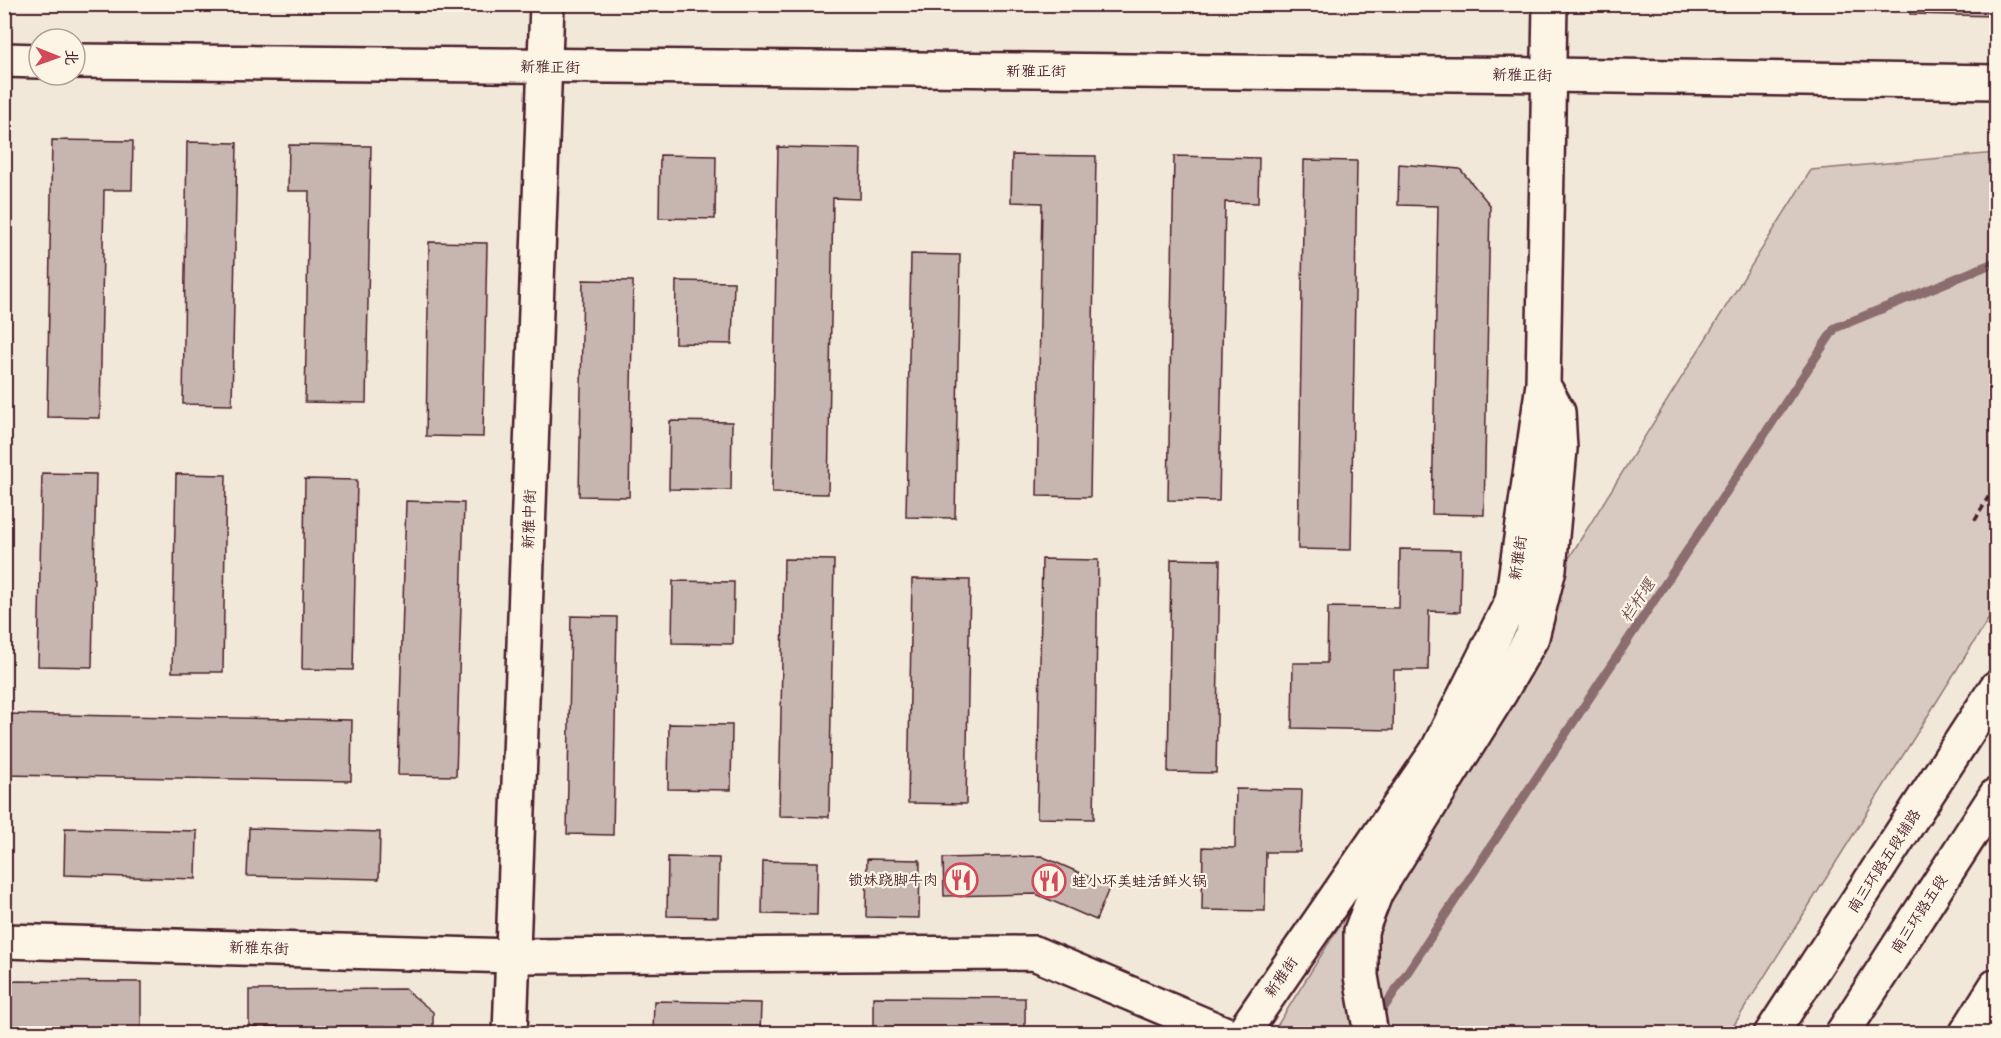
<svg xmlns="http://www.w3.org/2000/svg" width="2001" height="1038" font-family="'Shantell Sans','LXGW WenKai TC',sans-serif">
	<style>
		.green { fill: #d8cac0; stroke: #917476; stroke-width: 1.5 }
		.lines { fill: none; stroke-linecap: round; stroke-linejoin: round }
		.stream { stroke: #8b6d6f; stroke-width: 9 }
		.building { fill: #c7b6af; stroke: #4a1f2b; stroke-width: 1.5 }
		.minor-casing { stroke: #4a1f2b; stroke-width: 38 }
		.major-casing { stroke: #4a1f2b; stroke-width: 38 }
		.highway-casing { stroke: #4a1f2b; stroke-width: 38 }
		.path { stroke: #4a1f2b; stroke-width: 4; stroke-dasharray: 6 4.5; stroke-linecap: butt }
		.minor { stroke: #fcf5e5; stroke-width: 33 }
		.major { stroke: #fcf5e5; stroke-width: 33 }
		.highway { stroke: #fcf5e5; stroke-width: 33 }
		.labels { text-anchor: middle; stroke-width: 4.5; stroke-linejoin: round; paint-order: stroke }
		.street-label { font-size: 15px; fill: #4a1f2b; stroke: #fcf5e5 }
		.poi-label { font-size: 15px; fill: #4a1f2b; stroke: #fcf5e5; text-anchor: end }
		.water-label { font-size: 16px; font-style: italic; fill: #704c53; stroke: #fcf5e5 }
	</style>
	<rect width="100%" height="100%" fill="#f1e8da"/>
	<filter id="ink" filterUnits="userSpaceOnUse"><feTurbulence type="fractalNoise" baseFrequency=".0167" numOctaves="2"/><feDisplacementMap in="SourceGraphic" scale="12" xChannelSelector="R" yChannelSelector="G"/><feConvolveMatrix kernelMatrix="1 2 1 2 8 2 1 2 1" color-interpolation-filters="sRGB"/></filter>
	<g filter="url(#ink)">
		<path class="green" d="M1996 153V607L1729 1033 1272 1034 1811 170Z"/>
		<g class="lines">
			<path class="stream" d="M1377 1018 1835 328 1996 262"/>
		</g>
		<g class="building">
			<path d="M1713 4H1793V8Z"/>
			<path d="M1910 4H1995V16L1910 14Z"/>
			<path d="M4 137H7L6 191H4Z"/>
			<path d="M52 140 133 141 132 190H104L100 418 47 417Z"/>
			<path d="M187 142 237 143 232 405 183 404Z"/>
			<path d="M289 145 371 146 366 403 305 402 309 191H288Z"/>
			<path d="M778 147 861 149 860 199 833 198 828 494 772 493Z"/>
			<path d="M660 155 716 156 715 219 659 218Z"/>
			<path d="M1012 155 1096 156 1090 497 1037 496 1042 203 1011 202Z"/>
			<path d="M1174 156 1259 158 1258 203 1225 202 1219 501 1168 500Z"/>
			<path d="M1304 160 1357 161 1351 550 1298 549Z"/>
			<path d="M1399 164 1460 169 1490 205 1484 515 1432 514 1438 206 1398 205Z"/>
			<path d="M429 242 487 243 483 437 426 436Z"/>
			<path d="M911 254 960 255 955 518 906 517Z"/>
			<path d="M583 280 633 281 629 497 579 496Z"/>
			<path d="M676 281 734 282 732 344 675 343Z"/>
			<path d="M670 421 732 422 731 490 669 489Z"/>
			<path d="M42 473 96 474 92 667 38 666Z"/>
			<path d="M176 474 226 475 223 672H172Z"/>
			<path d="M305 479 357 480 353 670 302 669Z"/>
			<path d="M406 501 464 503 456 776 398 775Z"/>
			<path d="M1400 549 1461 550 1460 612 1429 611 1428 670H1394L1393 730 1292 728 1293 663H1327L1328 607 1399 608Z"/>
			<path d="M784 559 834 560 829 817 779 816Z"/>
			<path d="M1042 559 1098 560 1094 819 1037 818Z"/>
			<path d="M1171 559 1220 560 1216 773 1168 772Z"/>
			<path d="M912 579 970 580 966 804 908 803Z"/>
			<path d="M673 581 734 582 733 644 672 643Z"/>
			<path d="M571 616 617 617 613 835 567 834Z"/>
			<path d="M4 714 352 720 351 781 4 775Z"/>
			<path d="M669 724 732 725 731 790 668 789Z"/>
			<path d="M1236 789 1302 790 1300 852H1266L1265 911 1202 910 1203 847 1235 848Z"/>
			<path d="M65 828 197 831 196 879 64 875Z"/>
			<path d="M249 828 380 832 379 879 247 876Z"/>
			<path d="M1041 856 1110 886 1096 920 1036 894 944 896 943 858Z"/>
			<path d="M668 857 719 858 718 917 667 916Z"/>
			<path d="M867 859 920 860 919 918 866 917Z"/>
			<path d="M763 861 818 862 817 915 762 914Z"/>
			<path d="M4 981 141 982V1034H4Z"/>
			<path d="M405 989 433 1012V1034H385V1026L249 1027V990Z"/>
			<path d="M873 997 1025 998V1034H873Z"/>
			<path d="M654 1001 761 1003 760 1034H653Z"/>
		</g>
		<g class="lines">
			<g class="minor-casing">
				<g id="minor">
					<path d="M4 60 39 61"/>
					<path d="M75 61 1549 75 1996 82"/>
					<path d="M4 941 513 956 1034 953 1226 1034"/>
					<path d="M510 1034 547 4"/>
					<path d="M1242 1034 1437 751 1512 601 1543 384 1550 4"/>
					<path d="M1371 1034 1361 976V931L1376 892 1500 693 1532 637 1549 569 1560 449 1558 412 1547 392"/>
				</g>
			</g>
			<g class="major-casing">
				<path id="major" d="M1771 1034 1996 688"/>
			</g>
			<g class="highway-casing">
				<g id="highway">
					<path d="M1842 1034 1996 795"/>
					<path d="M1966 1034 1996 986"/>
				</g>
			</g>
			<path class="path" d="M1975 520 1996 484"/>
			<use href="#minor" class="minor"/>
			<use href="#major" class="major"/>
			<use href="#highway" class="highway"/>
		</g>
	</g>
	<defs>
		<g id="restaurant-ring" transform="scale(1.725)"><circle r="9.5" fill="#fcf5e5" stroke="#d1495b" stroke-width="1.5"/><path d="M-5-6h1v4h1v-4h1v4h1v-4h1v5L-1.5 .5V6h-2V.5L-5-1ZM5-6V6H3V1.5H1.5Q1.5-4 5-6Z" fill="#d1495b"/></g>
	</defs>
	<g fill-rule="evenodd">
		<use href="#restaurant-ring" x="961" y="880"/>
		<use href="#restaurant-ring" x="1049" y="881"/>
	</g>
	<g class="labels">
		<g class="street-label">
			<text transform="translate(550 67) rotate(1)" y="5">新雅正街</text>
			<text x="1036" y="76">新雅正街</text>
			<text transform="translate(1522 75) rotate(1)" y="5">新雅正街</text>
			<text transform="translate(529 519) rotate(-88)" y="5">新雅中街</text>
			<text transform="translate(1518 558) rotate(-82)" y="5">新雅街</text>
			<text transform="translate(1884 861) rotate(-57)" y="5">南三环路五段辅路</text>
			<text transform="translate(1919 914) rotate(-57)" y="5">南三环路五段</text>
			<text transform="translate(259 948) rotate(2)" y="5">新雅东街</text>
			<text transform="translate(1281 977) rotate(-55)" y="5">新雅街</text>
		</g>
		<g class="poi-label">
			<text x="938" y="885">锁妹跷脚牛肉</text>
			<text x="1072" y="886" text-anchor="start">蛙小坏美蛙活鲜火锅</text>
		</g>
		<g class="water-label">
			<text transform="translate(1637 600) rotate(-56)" y="6">栏杆堰</text>
		</g>
	</g>
	<rect width="2001" height="1038" fill="none" stroke="#fcf5e5" stroke-width="24"/>
	<rect x="12" y="12" width="1977" height="1014" fill="none" stroke="#4a1f2b" stroke-width="2" filter="url(#ink)"/>
	<g transform="translate(57 57) rotate(91)"><circle r="28" fill="#fcf5e5" stroke="#b59f9b" stroke-width="1.5"/>
	<path d="M0-4.5L10 22L0 15L-10 22Z" fill="#d1495b"/>
	<text y="-9" font-size="16" font-weight="bold" text-anchor="middle" fill="#4a1f2b">北</text>
	</g>
</svg>
